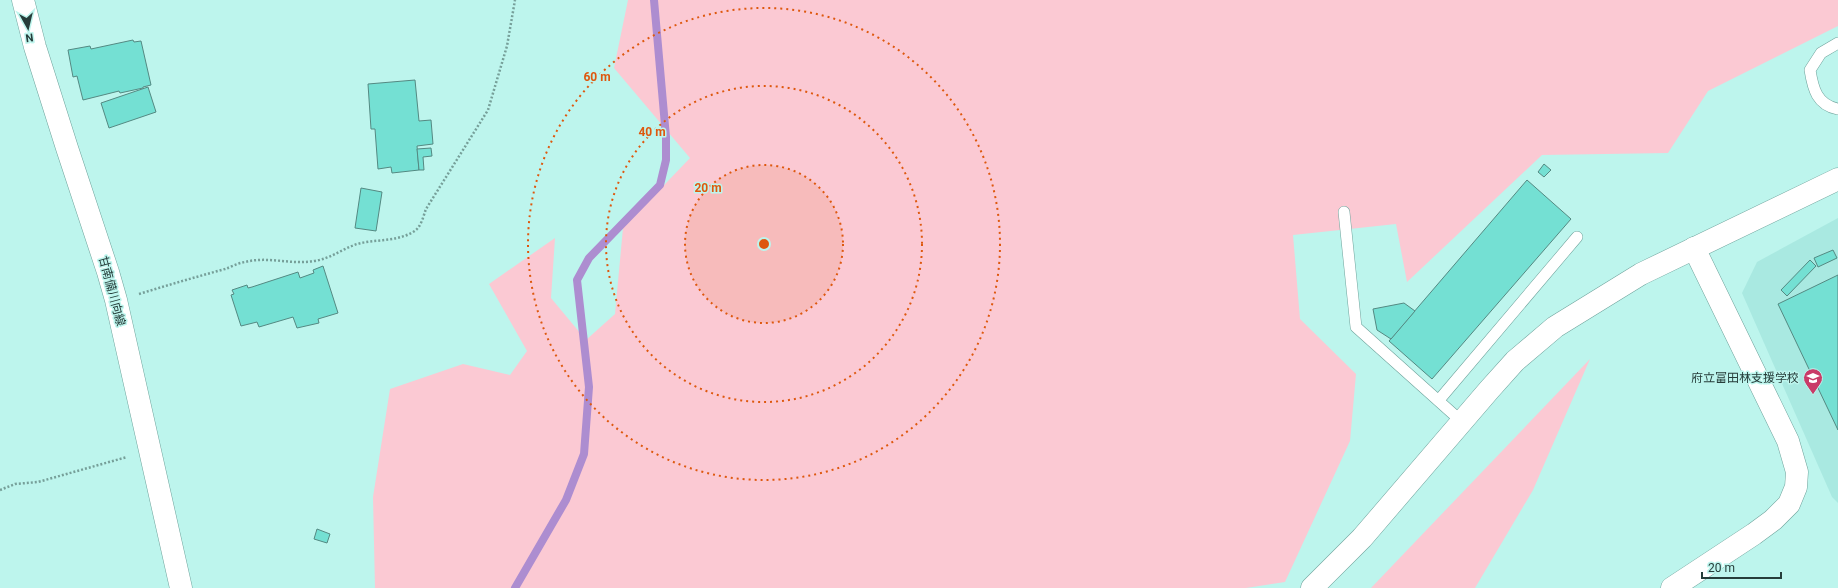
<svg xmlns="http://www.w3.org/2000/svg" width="1838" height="588" font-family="Roboto,'Noto Sans JP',sans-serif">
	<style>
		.built { fill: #a9e9e1 }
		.green { fill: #fbc9d3 }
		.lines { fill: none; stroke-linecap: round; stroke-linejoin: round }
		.stream { stroke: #ad8dd0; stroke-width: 8 }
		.building { fill: #74e0d3; stroke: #548982 }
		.service-casing { stroke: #6fa39c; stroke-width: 12 }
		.minor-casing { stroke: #6fa39c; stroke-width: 23 }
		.tertiary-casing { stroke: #6fa39c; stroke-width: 23 }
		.secondary-casing { stroke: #6fa39c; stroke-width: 23 }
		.path { stroke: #769f99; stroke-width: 2.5; stroke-dasharray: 2 2; stroke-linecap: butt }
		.service { stroke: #fff; stroke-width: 11 }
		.minor { stroke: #fff; stroke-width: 22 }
		.tertiary { stroke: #fff; stroke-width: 22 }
		.secondary { stroke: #fff; stroke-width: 22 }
		.ring { fill: none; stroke: #de580e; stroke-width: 2; stroke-dasharray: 2 4 }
		.labels { text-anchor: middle; stroke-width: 3; stroke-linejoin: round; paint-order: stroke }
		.street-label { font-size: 12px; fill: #263d3a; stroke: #bdf5ed }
		.poi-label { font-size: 12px; fill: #263d3a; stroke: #bdf5ed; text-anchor: end }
		.centre { fill: #de580e; stroke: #bdf5ed; stroke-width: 2 }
		.ring-label { font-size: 12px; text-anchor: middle; font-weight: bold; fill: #de580e; stroke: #bdf5ed; stroke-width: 3; stroke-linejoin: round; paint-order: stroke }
	</style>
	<rect width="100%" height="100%" fill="#bdf5ed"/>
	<path class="built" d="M1838 218V503L1832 497 1742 293 1757 262Z"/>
	<g class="green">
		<path d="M628 0H1838V26L1708 91 1668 153 1542 155 1407 282 1396 224 1293 235 1300 319 1356 374 1350 441 1285 582 1246 588H375L373 497 390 389 463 364 510 375 527 351 489 284 555 238 551 298 586 340 615 314 623 228 690 158 614 68Z"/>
		<path d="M1590 359 1533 490 1475 588H1371Z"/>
	</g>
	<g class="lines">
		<path class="stream" d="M515 588 566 500 584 454 589 387 577 280 589 258 660 185 666 160V137L654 0"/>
	</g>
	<g class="building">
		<path d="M133 40 134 42 141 41 151 85 143 87V88L120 93 119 91 83 100 77 76 73 77 68 50 90 46 91 49Z"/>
		<path d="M415 80 419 121 431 120 433 144 417 146 419 170 392 173 391 167 378 169 375 129H371L368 84Z"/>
		<path d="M148 87 156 112 109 128 101 103Z"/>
		<path d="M431 148 432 156 423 157 424 170H419L417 149Z"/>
		<path d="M1544 164 1551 170 1544 177 1538 172Z"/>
		<path d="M1527 180 1571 219 1432 379 1389 341Z"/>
		<path d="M361 188 382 192 376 231 355 228Z"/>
		<path d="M1833 250 1837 258 1818 267 1814 258Z"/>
		<path d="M1810 260 1816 266 1787 296 1781 290Z"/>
		<path d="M323 266 338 313 318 319 319 323 297 328 293 317 259 327 257 322 241 326 231 295 234 294 232 290 247 285 248 288 252 287 298 272 300 278 314 273 313 270Z"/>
		<path d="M1838 275V430L1778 304Z"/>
		<path d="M1404 303 1415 311 1391 339 1377 330 1373 309Z"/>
		<path d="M317 529 330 534 327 543 314 539Z"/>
	</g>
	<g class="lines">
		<g class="service-casing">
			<g id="service">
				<path d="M1838 43 1821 53 1810 70C1813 89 1817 105 1838 109"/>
				<path d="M1344 212 1356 327 1461 421"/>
				<path d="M1439 400 1577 237"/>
			</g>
		</g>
		<g class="minor-casing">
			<path id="minor" d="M1672 588 1754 534 1773 520 1789 504 1796 487 1797 472 1788 441 1694 248"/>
		</g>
		<g class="tertiary-casing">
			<path id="tertiary" d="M1312 588 1362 538 1489 390 1515 361 1555 327 1641 274 1838 179"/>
		</g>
		<g class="secondary-casing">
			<path id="secondary" d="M23 0 35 47 67 148 108 272 116 300 181 588"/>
		</g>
		<g class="path">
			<path d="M139 294C168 285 196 277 225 269 231 267 238 263 245 262 268 256 291 265 314 261 330 259 342 249 357 244 375 239 396 242 413 232 421 228 423 217 426 209L488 110 507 46 515 0"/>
			<path d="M0 490 15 484 38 482 127 457"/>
		</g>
		<use href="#service" class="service"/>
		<use href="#minor" class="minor"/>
		<use href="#tertiary" class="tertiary"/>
		<use href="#secondary" class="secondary"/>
	</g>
	<circle cx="764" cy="244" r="79" fill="#de580e" fill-opacity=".12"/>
	<g class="ring">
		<circle cx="764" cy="244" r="79"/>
		<circle cx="764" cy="244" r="158"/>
		<circle cx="764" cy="244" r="236"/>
	</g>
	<defs>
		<g id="school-pin" transform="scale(1)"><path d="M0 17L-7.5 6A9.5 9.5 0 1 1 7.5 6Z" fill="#c93b68" stroke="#bdf5ed"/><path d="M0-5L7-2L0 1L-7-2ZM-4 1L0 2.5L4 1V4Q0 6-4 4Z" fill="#fff"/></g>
	</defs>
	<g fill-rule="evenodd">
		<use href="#school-pin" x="1813" y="378"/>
	</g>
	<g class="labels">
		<g class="street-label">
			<text transform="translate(112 291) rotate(75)" y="4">甘南備川向線</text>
		</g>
		<g class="poi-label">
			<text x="1799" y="382">府立富田林支援学校</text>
		</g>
	</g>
	<circle cx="764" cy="244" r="6" class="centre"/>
	<g class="ring-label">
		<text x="597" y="81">60 m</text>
		<text x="652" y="136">40 m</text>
		<text x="708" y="192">20 m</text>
	</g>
	<g transform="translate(28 28) rotate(172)" stroke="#bdf5ed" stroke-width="3" paint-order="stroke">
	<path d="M0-3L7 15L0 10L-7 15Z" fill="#263d3a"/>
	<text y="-6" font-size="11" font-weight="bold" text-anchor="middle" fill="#263d3a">N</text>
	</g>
	<path d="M1702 572v6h79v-6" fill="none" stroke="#263d3a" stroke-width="2"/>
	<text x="1708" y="572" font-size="12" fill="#263d3a" stroke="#bdf5ed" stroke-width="3" paint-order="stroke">20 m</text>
</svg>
